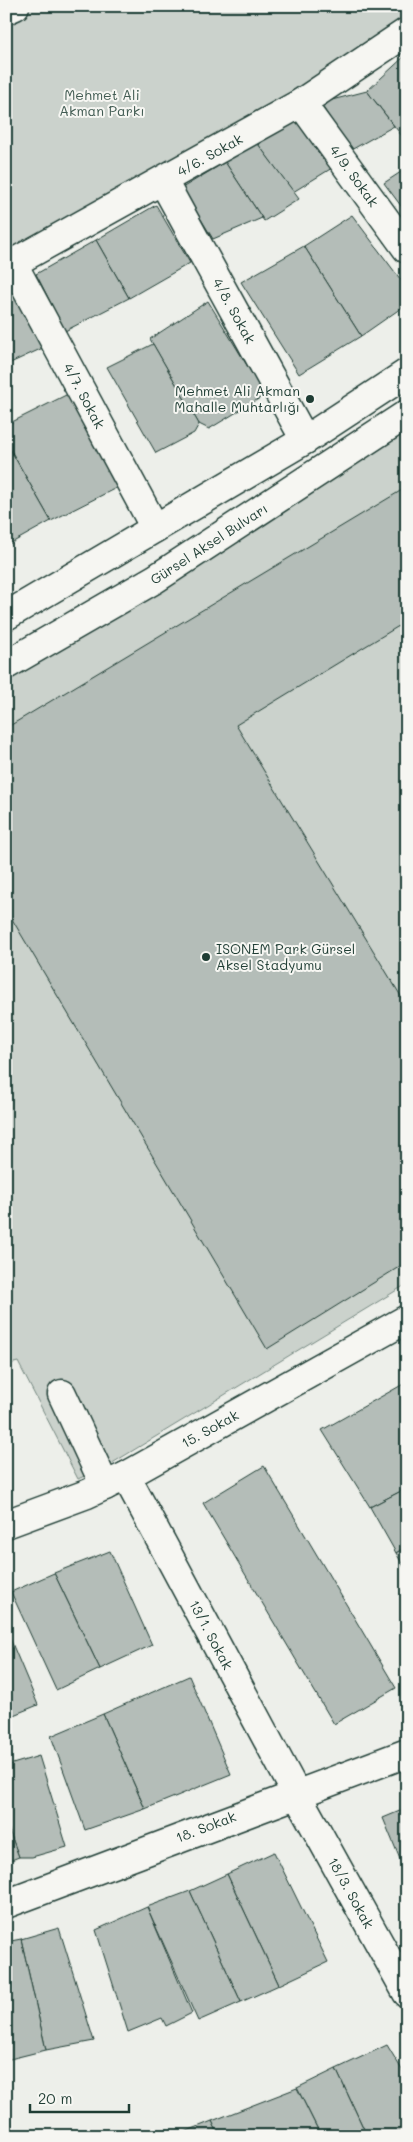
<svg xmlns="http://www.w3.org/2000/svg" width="413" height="2142" font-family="Mali,sans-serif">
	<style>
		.green { fill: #cbd2cc; stroke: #758880 }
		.building { fill: #b4bdb8; stroke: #1f3d34 }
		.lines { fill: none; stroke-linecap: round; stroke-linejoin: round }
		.minor-casing { stroke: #1f3d34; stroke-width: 31 }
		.major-casing { stroke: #1f3d34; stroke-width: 31 }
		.minor { stroke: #f6f6f2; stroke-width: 28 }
		.major { stroke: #f6f6f2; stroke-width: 28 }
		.poi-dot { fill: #1f3d34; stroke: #f6f6f2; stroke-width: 2 }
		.labels { text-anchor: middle; stroke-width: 4; stroke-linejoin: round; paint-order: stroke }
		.park-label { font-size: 14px; fill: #415b52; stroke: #f6f6f2 }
		.street-label { font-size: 14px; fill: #1f3d34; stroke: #f6f6f2 }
		.poi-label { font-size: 14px; fill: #1f3d34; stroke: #f6f6f2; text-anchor: end }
	</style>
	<rect width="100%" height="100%" fill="#edefea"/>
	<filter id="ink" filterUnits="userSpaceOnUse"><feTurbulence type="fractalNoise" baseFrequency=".02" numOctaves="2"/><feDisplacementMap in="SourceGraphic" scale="10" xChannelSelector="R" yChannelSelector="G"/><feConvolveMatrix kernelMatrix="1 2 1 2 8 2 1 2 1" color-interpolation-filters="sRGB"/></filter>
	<g filter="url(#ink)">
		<g class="green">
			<path d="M15 6H407V31L6 267V10Z"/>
			<path d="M407 423V1284L114 1462 78 1479 18 1362 6 1365V662Z"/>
		</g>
		<g class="building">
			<path d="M407 54V133L402 136 367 91Z"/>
			<path d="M367 91 394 126 351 150 320 103Z"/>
			<path d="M296 112 332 168 293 192 255 140Z"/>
			<path d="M255 140 299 199 264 221 225 162Z"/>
			<path d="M225 162 262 218 213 239 182 188Z"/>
			<path d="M407 168V214L384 183Z"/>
			<path d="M156 205 190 263 129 298 96 240Z"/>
			<path d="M352 215 407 288V304L361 336 304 246Z"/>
			<path d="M96 240 129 298 65 331 36 274Z"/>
			<path d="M304 246 361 336 299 374 241 282Z"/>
			<path d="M18 286 47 346 6 365V292Z"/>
			<path d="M208 301 265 395 209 429 199 424 150 339Z"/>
			<path d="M153 344 199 424 194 433 156 453 107 367Z"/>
			<path d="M70 393 122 485 51 521 6 442V425Z"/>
			<path d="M6 442 51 521 6 546Z"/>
			<path d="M407 487V621L236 725 407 1006V1262L267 1349 6 909V728Z"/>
			<path d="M407 1382V1488L370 1507 322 1430Z"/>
			<path d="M264 1466 396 1688 334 1724 203 1503Z"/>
			<path d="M407 1488V1546L396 1553 370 1507Z"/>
			<path d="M407 1546V1572L396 1553Z"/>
			<path d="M110 1551 152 1645 100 1669 54 1573Z"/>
			<path d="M54 1573 100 1669 56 1690 11 1592Z"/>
			<path d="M6 1629 38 1705 6 1718Z"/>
			<path d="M189 1676 231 1774 145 1809 103 1714Z"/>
			<path d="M103 1714 145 1809 85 1830 51 1736Z"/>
			<path d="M39 1756 67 1847 32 1857H19L6 1822V1766Z"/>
			<path d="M407 1808V1876L383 1818Z"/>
			<path d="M6 1822 19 1857 6 1862Z"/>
			<path d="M274 1852 328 1962 279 1985 227 1874Z"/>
			<path d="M227 1874 279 1985 241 2002 190 1891Z"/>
			<path d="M190 1891 241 2002 198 2021 147 1907Z"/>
			<path d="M147 1907 192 2013 166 2026 162 2018 128 2032 96 1930Z"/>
			<path d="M59 1928 94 2041 46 2050 21 1939Z"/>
			<path d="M21 1939 46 2050 6 2060V1942Z"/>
			<path d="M387 2045 407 2078V2136H367L336 2069Z"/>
			<path d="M336 2069 367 2136H321L297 2088Z"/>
			<path d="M297 2088 321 2136H219L212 2121Z"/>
			<path d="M212 2121 219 2136H175Z"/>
		</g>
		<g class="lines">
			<g class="minor-casing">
				<g id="minor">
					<path d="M6 10 15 6"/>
					<path d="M301 103 407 249"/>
					<path d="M163 181 305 440"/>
					<path d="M13 264 155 528"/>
					<path d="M6 267 301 103 407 32"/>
					<path d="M62 1394 105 1486"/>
					<path d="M126 1476 296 1793 407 1993"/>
					<path d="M6 1524 87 1494 126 1476 407 1319"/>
					<path d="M6 1904 407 1753"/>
				</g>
			</g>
			<g class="major-casing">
				<g id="major">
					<path d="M6 616 305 440 407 373"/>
					<path d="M6 665 155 579 407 414"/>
				</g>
			</g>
			<use href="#minor" class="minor"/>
			<use href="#major" class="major"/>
		</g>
	</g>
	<g class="poi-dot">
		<circle cx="310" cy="399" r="5"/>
		<circle cx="206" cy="957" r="5"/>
	</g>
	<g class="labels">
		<g class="park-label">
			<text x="102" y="100">Mehmet Ali<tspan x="102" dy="16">Akman Parkı</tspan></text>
		</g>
		<g class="street-label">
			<text transform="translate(210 155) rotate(-29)" y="5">4/6. Sokak</text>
			<text transform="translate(354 176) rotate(54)" y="5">4/9. Sokak</text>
			<text transform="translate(234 311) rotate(61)" y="5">4/8. Sokak</text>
			<text transform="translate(84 396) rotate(62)" y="5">4/7. Sokak</text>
			<text transform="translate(209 544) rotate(-33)" y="5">Gürsel Aksel Bulvarı</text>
			<text transform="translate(210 1429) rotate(-29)" y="5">15. Sokak</text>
			<text transform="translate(211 1635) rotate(62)" y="5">13/1. Sokak</text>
			<text transform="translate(206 1827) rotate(-21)" y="5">18. Sokak</text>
			<text transform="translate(351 1893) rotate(61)" y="5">18/3. Sokak</text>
		</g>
		<g class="poi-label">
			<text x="300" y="396">Mehmet Ali Akman<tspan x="300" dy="16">Mahalle Muhtarlığı</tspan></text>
			<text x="216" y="954" text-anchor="start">ISONEM Park Gürsel<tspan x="216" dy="16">Aksel Stadyumu</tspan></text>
		</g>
	</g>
	<rect width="413" height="2142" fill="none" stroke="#f6f6f2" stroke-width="25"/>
	<rect x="12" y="12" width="388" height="2117" fill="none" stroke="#1f3d34" stroke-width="2" filter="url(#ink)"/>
	<path d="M30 2104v8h99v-8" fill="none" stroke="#1f3d34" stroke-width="2.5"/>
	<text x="38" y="2104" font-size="15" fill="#1f3d34" stroke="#f6f6f2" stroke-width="4" paint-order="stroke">20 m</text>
</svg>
